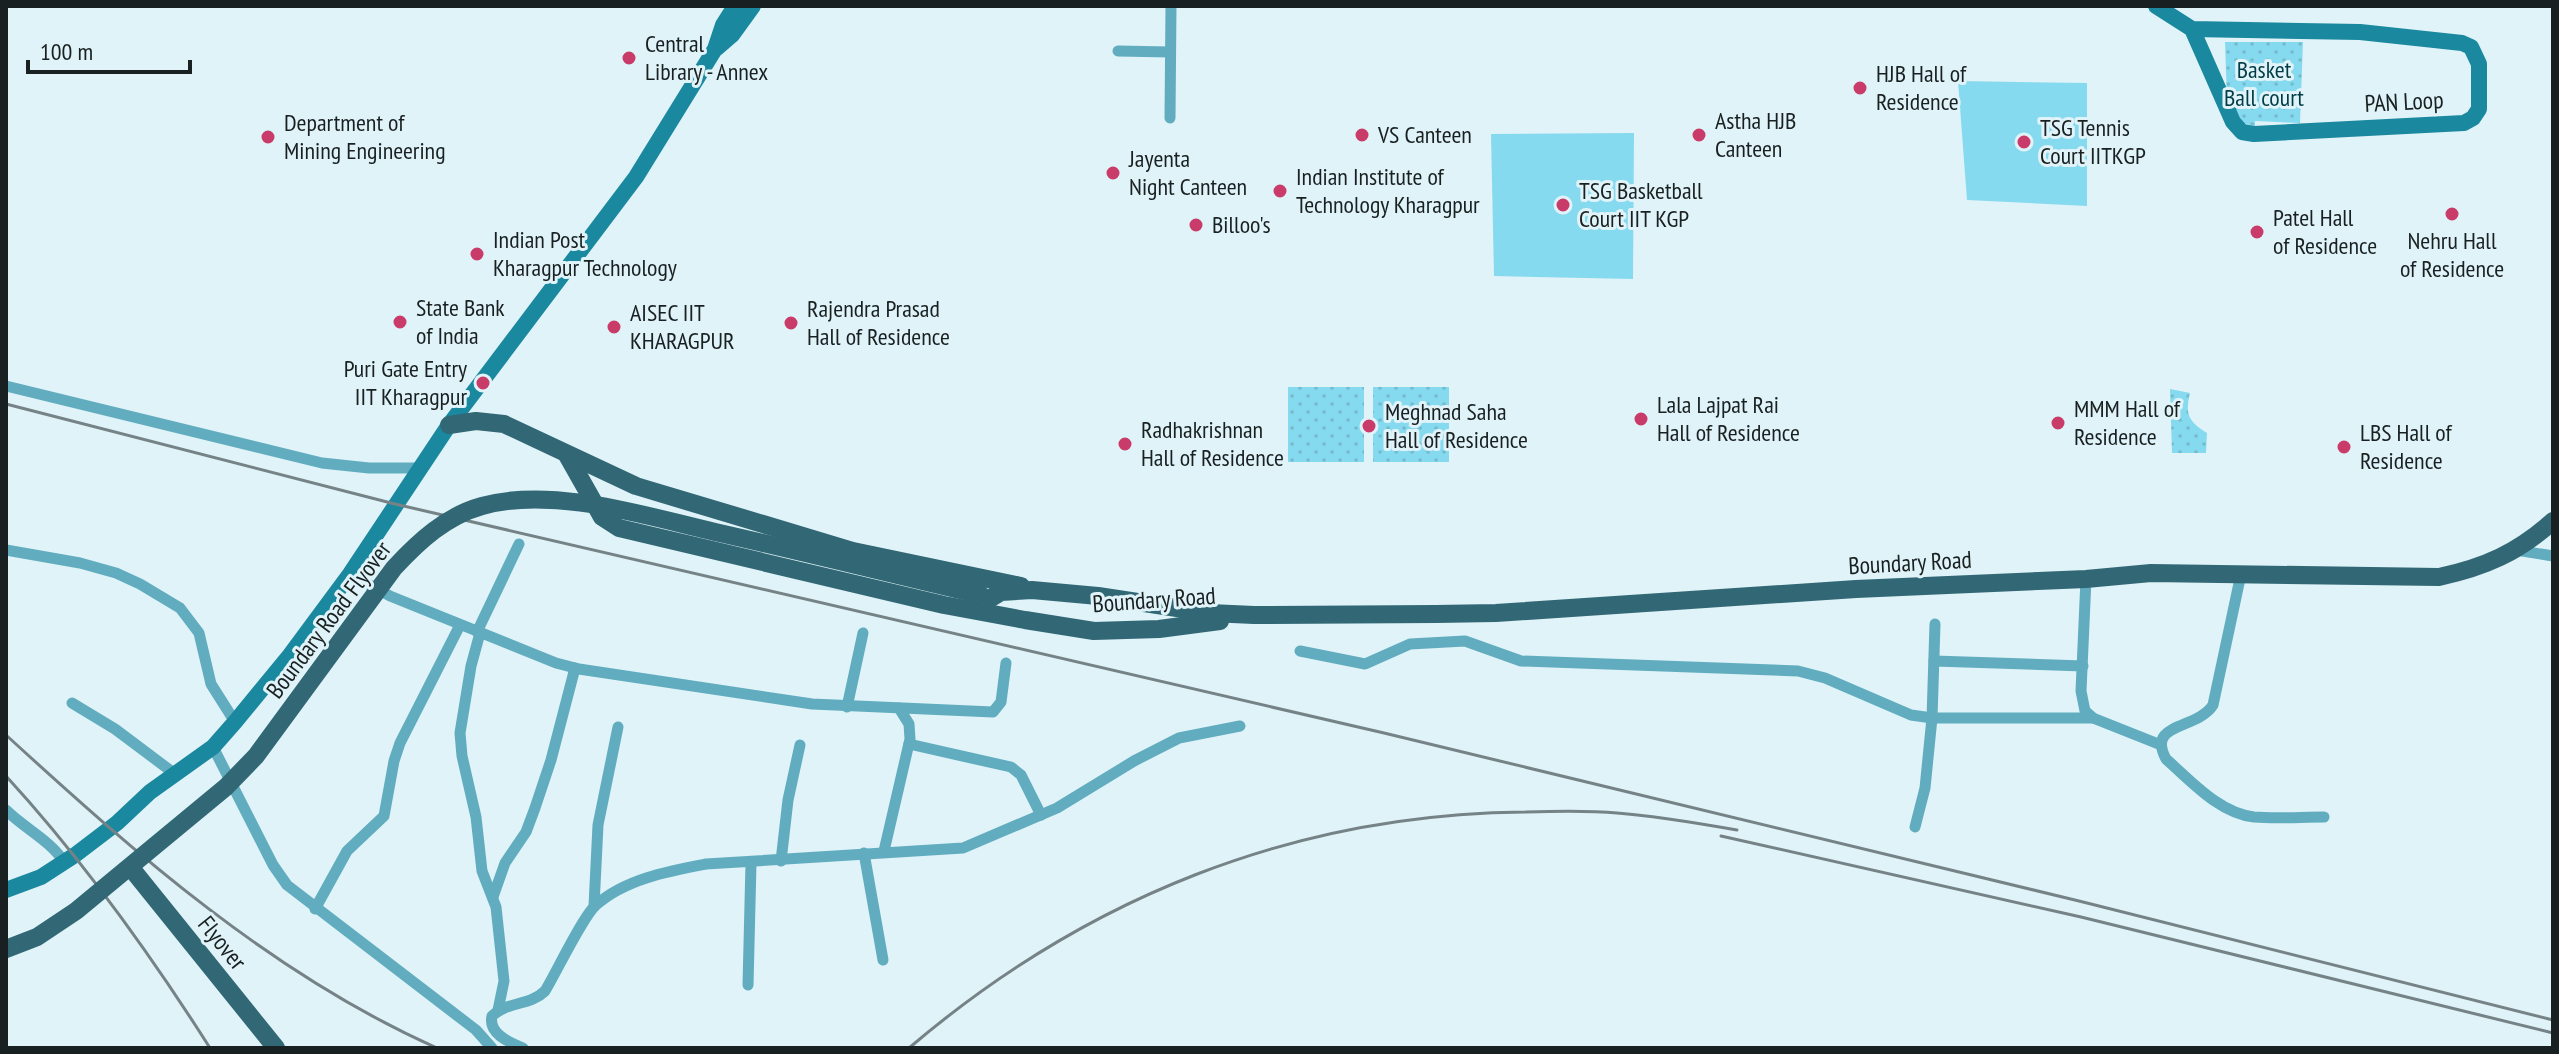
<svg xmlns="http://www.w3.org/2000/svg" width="2559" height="1054" font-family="'PT Sans Narrow',sans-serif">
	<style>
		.green { fill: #86daef }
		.park { fill: url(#park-dots) }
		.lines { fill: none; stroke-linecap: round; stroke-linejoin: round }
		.street { stroke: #61adbf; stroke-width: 11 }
		.secondary { stroke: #1a889e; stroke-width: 16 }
		.primary { stroke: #326875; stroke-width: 18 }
		.rail { stroke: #768386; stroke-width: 3 }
		.primary-bridge { stroke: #326875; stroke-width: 18 }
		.poi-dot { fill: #c93c69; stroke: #e0f3f8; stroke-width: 3 }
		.labels { text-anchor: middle; stroke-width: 6; stroke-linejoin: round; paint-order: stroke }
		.poi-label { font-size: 24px; fill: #192021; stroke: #e0f3f8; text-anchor: start }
		.park-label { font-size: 24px; fill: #003c48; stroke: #e0f3f8 }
		.street-label { font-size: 24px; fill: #192021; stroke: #e0f3f8 }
	</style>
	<defs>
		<pattern id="park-dots" width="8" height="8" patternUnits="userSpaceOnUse" patternTransform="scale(2)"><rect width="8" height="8" fill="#86daef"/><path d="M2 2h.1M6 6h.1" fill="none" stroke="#73bbcd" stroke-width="1.8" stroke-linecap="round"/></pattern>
	</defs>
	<rect width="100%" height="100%" fill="#e0f3f8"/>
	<g class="green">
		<path d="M1958 81 2087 83V206L1967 200Z"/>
		<path d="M1634 133 1633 279 1494 276 1491 134Z"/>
	</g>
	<g class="park">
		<path d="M2225 42H2303L2300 123 2255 121V126L2238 122 2227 101Z"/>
		<rect x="1288" y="387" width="76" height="75"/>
		<rect x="1373" y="387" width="76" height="75"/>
		<path d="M2170 389 2190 393C2185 414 2188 421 2207 433L2206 453H2172Z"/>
	</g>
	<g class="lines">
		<g class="street">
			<path d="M1118 51 1170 52"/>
			<path d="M1170 118 1171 6"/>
			<path d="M6 386 322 463 369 468H419"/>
			<path d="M6 550 80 563 116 573 140 584 180 608 199 633 211 684 235 722"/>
			<path d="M2516 550 2553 556"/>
			<path d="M350 574 390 596 556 663 579 669 812 704 993 712 1001 702 1006 663"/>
			<path d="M2241 574 2213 705C2197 730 2146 722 2166 759 2191 781 2219 813 2254 817 2277 819 2301 817 2324 817"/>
			<path d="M2086 579 2081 691 2085 711 2093 718 2161 745"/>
			<path d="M477 632 519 544"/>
			<path d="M480 633 471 666 460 733 462 756 476 817 482 871 496 907 504 981 498 1010"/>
			<path d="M1300 651 1365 664 1410 644 1465 641 1521 661 1798 671 1825 678 1911 715 1932 718H2093"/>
			<path d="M1934 661 2083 666"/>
			<path d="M72 703 115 729 175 774"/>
			<path d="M847 707 863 633"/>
			<path d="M909 744 1011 767 1021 775 1041 815"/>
			<path d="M213 747 273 865 287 885 476 1030 492 1048"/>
			<path d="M6 810C24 828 51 841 64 862"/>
			<path d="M1915 827 1925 788 1932 718 1935 624"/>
			<path d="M884 851 910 739 909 724 899 708"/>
			<path d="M864 853 883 960"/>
			<path d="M781 861 788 800 800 745"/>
			<path d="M493 897 505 863 526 832 535 808 551 760 575 668"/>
			<path d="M594 906 598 825 618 727"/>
			<path d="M315 909 347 851 384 816 394 761 400 743 460 625"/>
			<path d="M748 985 751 863"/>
			<path d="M523 1048C508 1042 488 1033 492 1016 508 1001 530 1006 545 991 556 973 583 916 596 905 625 879 669 871 706 864L963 848 1057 808 1134 761 1179 738 1240 726"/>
		</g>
		<g class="secondary">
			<path d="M2156 6 2192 29 2360 32 2462 43 2471 47 2479 64V109L2473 118 2464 123 2254 134 2242 132 2233 122 2192 29"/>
			<path d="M717 48 732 35 753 6"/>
			<path d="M6 890 41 877 75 855 117 823 150 792 213 747 235 722 290 655 350 574 449 425 636 177 715 49 723 25 735 6"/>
		</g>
		<g class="primary">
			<path d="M449 425 476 421 504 424 636 486 853 551 1021 586"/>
			<path d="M567 455 602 517 619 528 944 605 1025 620 1094 631 1159 629 1220 621"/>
			<path d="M991 598 1001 592 1032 590 1098 596 1210 613 1254 615 1436 614 1496 613 1856 589 2086 579 2151 573 2439 577C2485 567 2517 553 2553 521"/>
			<path d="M131 868 276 1048"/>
		</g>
		<g class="rail">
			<path d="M6 404 395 504 1384 733 2079 901 2553 1020"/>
			<path d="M6 735C137 855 273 975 437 1048"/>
			<path d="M6 776C83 860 149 952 210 1048"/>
			<path d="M1721 836 2081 917 2553 1033"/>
			<path d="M909 1048C1085 898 1293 814 1525 812 1556 811 1586 810 1617 813 1657 816 1697 823 1737 830"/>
		</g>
		<path class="primary-bridge" d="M6 949 37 937 76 911 226 787 256 756 394 568C419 541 446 516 482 506 552 486 646 516 715 532 804 552 892 574 981 595"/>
	</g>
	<g class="poi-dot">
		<circle cx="629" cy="58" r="8"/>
		<circle cx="1860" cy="88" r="8"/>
		<circle cx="1362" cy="135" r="8"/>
		<circle cx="1699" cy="135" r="8"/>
		<circle cx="268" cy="137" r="8"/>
		<circle cx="2024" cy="142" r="8"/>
		<circle cx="1113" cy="173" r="8"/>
		<circle cx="1280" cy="191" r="8"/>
		<circle cx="1563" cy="205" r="8"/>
		<circle cx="2452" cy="214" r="8"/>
		<circle cx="1196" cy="225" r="8"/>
		<circle cx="2257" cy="232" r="8"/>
		<circle cx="477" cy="254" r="8"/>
		<circle cx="400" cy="322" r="8"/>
		<circle cx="791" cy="323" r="8"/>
		<circle cx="614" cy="327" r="8"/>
		<circle cx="483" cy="383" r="8"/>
		<circle cx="1641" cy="419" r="8"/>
		<circle cx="2058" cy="423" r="8"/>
		<circle cx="1369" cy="426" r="8"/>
		<circle cx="1125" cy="444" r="8"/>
		<circle cx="2344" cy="447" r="8"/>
	</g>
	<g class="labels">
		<g class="poi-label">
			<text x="645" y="52">Central<tspan x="645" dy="28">Library - Annex</tspan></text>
			<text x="1876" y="82">HJB Hall of<tspan x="1876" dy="28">Residence</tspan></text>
			<text x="1715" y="129">Astha HJB<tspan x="1715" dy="28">Canteen</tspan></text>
			<text x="284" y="131">Department of<tspan x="284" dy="28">Mining Engineering</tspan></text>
			<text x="2040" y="136">TSG Tennis<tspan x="2040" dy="28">Court IITKGP</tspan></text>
			<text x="1378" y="143">VS Canteen</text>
			<text x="1129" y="167">Jayenta<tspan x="1129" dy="28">Night Canteen</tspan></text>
			<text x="1296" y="185">Indian Institute of<tspan x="1296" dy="28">Technology Kharagpur</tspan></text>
			<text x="1579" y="199">TSG Basketball<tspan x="1579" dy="28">Court IIT KGP</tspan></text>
			<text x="2273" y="226">Patel Hall<tspan x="2273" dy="28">of Residence</tspan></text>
			<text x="1212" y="233">Billoo's</text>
			<text x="493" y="248">Indian Post<tspan x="493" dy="28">Kharagpur Technology</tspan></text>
			<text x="2452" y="249" text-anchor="middle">Nehru Hall<tspan x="2452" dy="28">of Residence</tspan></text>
			<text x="416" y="316">State Bank<tspan x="416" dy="28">of India</tspan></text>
			<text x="807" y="317">Rajendra Prasad<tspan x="807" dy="28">Hall of Residence</tspan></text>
			<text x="630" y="321">AISEC IIT<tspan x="630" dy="28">KHARAGPUR</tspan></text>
			<text x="467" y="377" text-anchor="end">Puri Gate Entry<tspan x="467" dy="28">IIT Kharagpur</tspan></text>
			<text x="1657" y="413">Lala Lajpat Rai<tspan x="1657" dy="28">Hall of Residence</tspan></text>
			<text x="2074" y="417">MMM Hall of<tspan x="2074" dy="28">Residence</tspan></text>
			<text x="1385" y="420">Meghnad Saha<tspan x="1385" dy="28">Hall of Residence</tspan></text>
			<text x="1141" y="438">Radhakrishnan<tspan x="1141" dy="28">Hall of Residence</tspan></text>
			<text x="2360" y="441">LBS Hall of<tspan x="2360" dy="28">Residence</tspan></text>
		</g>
		<g class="park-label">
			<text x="2264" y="78">Basket<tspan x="2264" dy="28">Ball court</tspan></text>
		</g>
		<g class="street-label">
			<text transform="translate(2404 102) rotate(-3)" y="8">PAN Loop</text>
			<text transform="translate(1910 563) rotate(-3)" y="8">Boundary Road</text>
			<text transform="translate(1154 600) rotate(-4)" y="8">Boundary Road</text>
			<text transform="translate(329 620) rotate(-53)" y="8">Boundary Road Flyover</text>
			<text transform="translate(222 943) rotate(51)" y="8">Flyover</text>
		</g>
	</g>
	<rect width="2559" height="1054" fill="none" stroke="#192021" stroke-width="16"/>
	<path d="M28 60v12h162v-12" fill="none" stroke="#192021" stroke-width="4"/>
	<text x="40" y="60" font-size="24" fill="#192021" stroke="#e0f3f8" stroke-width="6" paint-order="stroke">100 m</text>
</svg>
